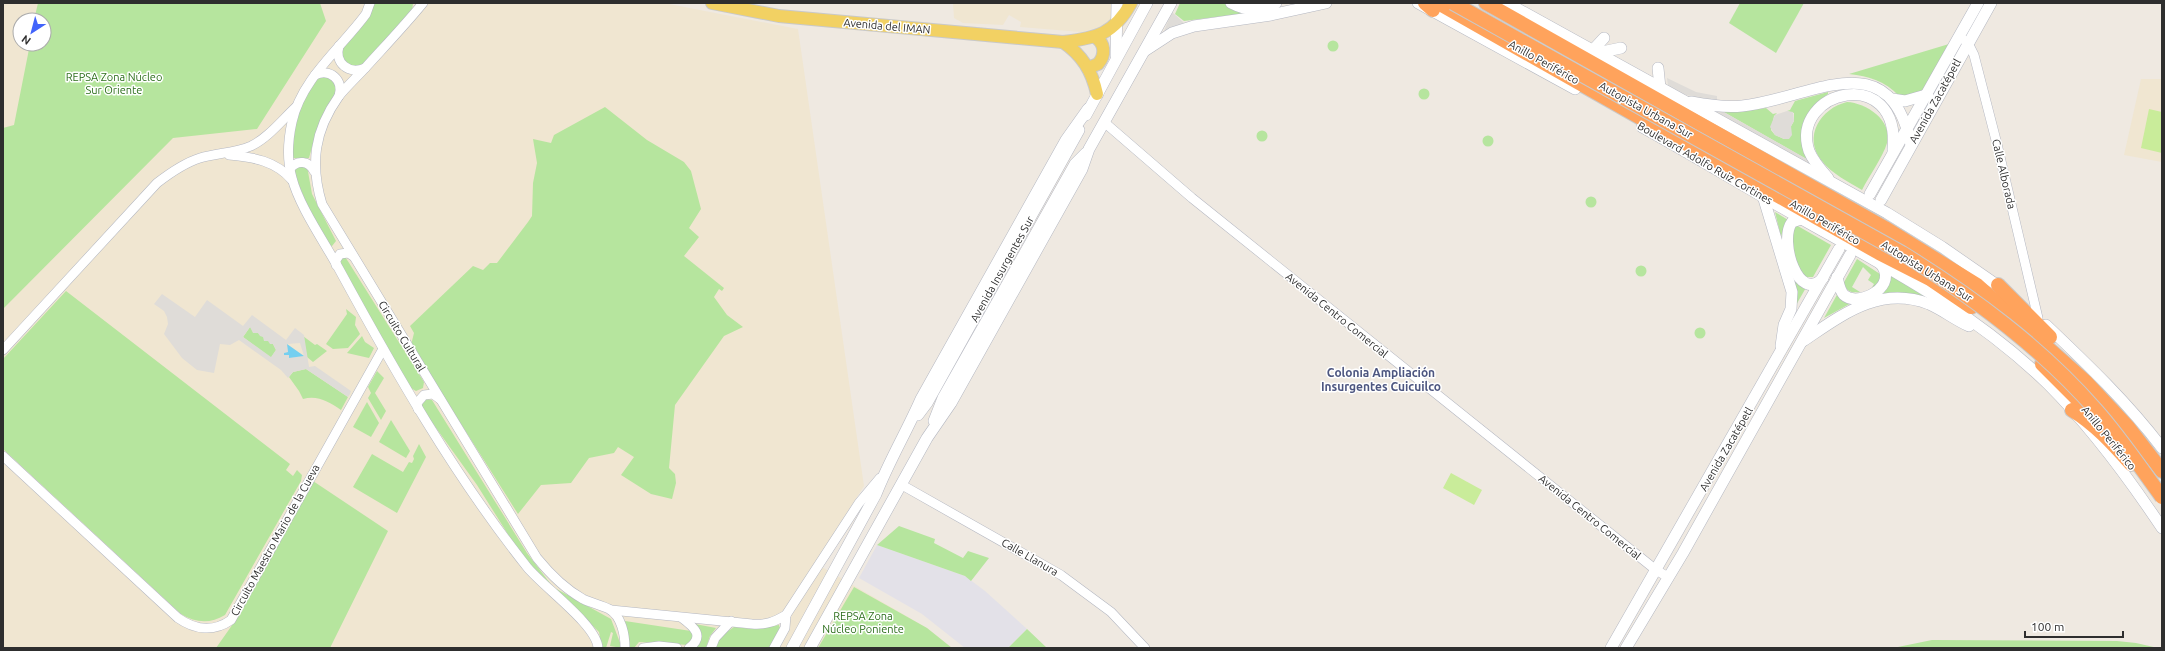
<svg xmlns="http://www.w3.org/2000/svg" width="2165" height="651" font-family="Ubuntu,sans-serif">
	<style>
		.industrial { fill: #e3e1e8 }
		.education { fill: #f0e6d1; fill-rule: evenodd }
		.green { fill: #b6e59e }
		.pitch { fill: #c9ec9a }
		.plaza { fill: #dfdcd8; fill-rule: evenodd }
		.water { fill: #75cff0 }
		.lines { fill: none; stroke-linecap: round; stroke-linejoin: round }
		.tertiary-casing { stroke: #b4b7c1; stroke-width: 10 }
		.secondary-casing { stroke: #b4b7c1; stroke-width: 12 }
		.primary-casing { stroke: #c9c9c9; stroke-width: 14 }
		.motorway-casing { stroke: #c9c9c9; stroke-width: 16 }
		.tertiary { stroke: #fff; stroke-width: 9 }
		.secondary { stroke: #fff; stroke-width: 11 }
		.primary { stroke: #f2d163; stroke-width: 12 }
		.motorway { stroke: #ffa35c; stroke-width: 14 }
		.motorway-bridge-casing { stroke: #c9c9c9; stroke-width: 16; stroke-linecap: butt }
		.motorway-bridge { stroke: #ffa35c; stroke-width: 14 }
		.labels { text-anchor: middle; stroke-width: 3; stroke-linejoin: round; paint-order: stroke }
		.street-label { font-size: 11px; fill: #2e2e2e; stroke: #fff }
		.park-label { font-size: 11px; fill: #2c6e1b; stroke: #fff }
		.neighbourhood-label { font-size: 12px; font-weight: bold; fill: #4d5680; stroke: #fff }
	</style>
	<rect width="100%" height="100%" fill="#efe9e1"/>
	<path class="industrial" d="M877 545 965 576 985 591 1027 629 1008 648H965L922 614 859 578Z"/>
	<g class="education">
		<path d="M3 3H664L798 29 864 486 815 563 927 628 952 648H3ZM20 20H44V44H20Z"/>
		<path d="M953 3H1111L1112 17 1110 22 1101 27 1081 32 1020 27 1021 22 1009 15 1003 25 963 23 954 18Z"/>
		<path d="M2141 79H2162V162L2124 155Z"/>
	</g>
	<g class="green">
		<path d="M38 3H320L326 21 257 129 173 138 3 309V128L14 125 30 44H44V20H34Z"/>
		<path d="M373 3H413L412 12 364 64 352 68 343 60 340 51 370 15Z"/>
		<path d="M1180 3H1225L1256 12 1184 21 1175 14Z"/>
		<path d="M1740 3H1804L1776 53 1729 23Z"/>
		<circle cx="1333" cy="46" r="5.5"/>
		<path d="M1949 44 1922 93 1899 96C1885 81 1869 76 1849 74Z"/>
		<path d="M322 76C332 78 334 82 337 91L314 140 309 158H293C292 134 300 89 322 76Z"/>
		<circle cx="1424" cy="94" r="5.5"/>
		<path d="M1828 92V94C1803 111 1796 133 1810 161L1722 111H1742L1766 108 1773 114 1777 113 1774 116 1771 130 1775 135 1784 139 1794 121V113L1787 111 1790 110 1795 101Z"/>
		<path d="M1847 102C1866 103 1893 120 1887 143 1883 157 1869 176 1862 190 1849 182 1832 174 1822 161 1802 137 1821 108 1847 102Z"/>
		<path d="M605 107 647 140 684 162 691 171 701 209 689 228 699 237 684 256 724 288 722 291 719 289 714 297 727 315 743 327 724 336 675 405 669 468 675 474 676 483 672 499 651 494 621 475 634 457 618 447 614 453 589 458 571 483 541 485 518 514 411 345 414 333 410 326 473 266 483 270 490 263H497L528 222 532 216 533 183 537 163 533 139 551 143 554 135Z"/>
		<circle cx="1262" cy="136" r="5.5"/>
		<circle cx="1488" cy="141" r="5.5"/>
		<path d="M300 165 307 166 312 194 336 241 332 246 327 245 307 205 293 170Z"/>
		<circle cx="1591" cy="202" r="5.5"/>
		<path d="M1775 212 1788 220 1784 226 1781 237Z"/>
		<path d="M1796 225 1831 245 1813 277H1805L1798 269 1790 238Z"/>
		<path d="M344 255 424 382 423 388 416 391 409 387 337 262Z"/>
		<path d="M1857 259 1880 274 1881 281 1871 289 1874 284 1868 280 1871 275 1863 267 1852 287 1860 292C1851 293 1848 292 1843 284Z"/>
		<circle cx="1641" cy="271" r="5.5"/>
		<path d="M1889 274 1946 310 1898 293 1881 294Z"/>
		<path d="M1793 279 1808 284 1795 307Z"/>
		<path d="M66 291 290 464 286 470 293 476 297 470 302 475 301 481 225 615C210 624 196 623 181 614L3 449V359Z"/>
		<path d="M1838 293 1855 301 1824 318Z"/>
		<path d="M346 309 356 317 355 325 360 334 348 348 333 349 326 344 347 314Z"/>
		<path d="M250 327 273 344 276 350 271 358 243 337Z"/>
		<circle cx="1700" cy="333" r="5.5"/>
		<path d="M303 336 315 345 317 344 327 351 313 362 307 357Z"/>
		<path d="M362 336 365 342 374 348 369 358 347 353Z"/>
		<path d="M306 369 348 397 341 410C329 402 318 395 303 399L299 391 289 377 293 372Z"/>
		<path d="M377 371 384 378 375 393 386 411 381 420 368 398 371 393 368 387Z"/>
		<path d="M425 399 432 400 527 553 553 587 611 619 622 648 610 646 613 633 611 632 606 648H602L599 632 521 555 477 485 421 407Z"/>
		<path d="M367 402 379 423 371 437 353 427Z"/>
		<path d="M391 420 410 451 406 458 379 442Z"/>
		<path d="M419 444 426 457 397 513 353 487 372 454 403 472 409 462 412 463 414 459 413 456Z"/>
		<path d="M313 481 388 531 330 648H216L235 621Z"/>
		<path d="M899 526 935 539 934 543 963 558 968 551 989 558 971 581 965 576 877 545Z"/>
		<path d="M854 587 927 628 952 648H818Z"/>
		<path d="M625 621 691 631 694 638 689 645 639 642 634 648H629Z"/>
		<path d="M695 624 716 628 710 636 706 648 694 647Z"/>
		<path d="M779 625 780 629 770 648H715L721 636 734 627 753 629Z"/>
		<path d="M1027 629 1047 648H1048H1008Z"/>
		<path d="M1932 640 2117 641 2136 643 2158 648H1893Z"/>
	</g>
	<g class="pitch">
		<path d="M2149 109 2162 112V153L2141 148Z"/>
		<path d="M1451 473 1482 490 1474 505 1443 488Z"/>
	</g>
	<g class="plaza">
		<path d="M1172 12 1184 23 1164 31Z"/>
		<path d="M1667 78 1696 92 1717 96V102L1682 94 1668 86Z"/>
		<path d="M1711 110 1722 111 1810 161 1813 168Z"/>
		<path d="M1787 111 1793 112 1794 121 1791 126 1792 135 1789 139H1784L1775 135 1770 127 1775 115Z"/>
		<path d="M162 294 195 317 207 300 243 326 252 315 286 340 295 328 304 335 309 367 315 366 351 391 350 394 348 397 306 369 293 372 288 378 281 370 239 340 230 345 220 344 214 373 197 370 182 358 164 334 168 324 167 317 164 311 154 304ZM250 327 253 333H258L260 336 263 337 264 341H268L270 344H273L276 350 271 357 243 337ZM300 343 304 356 289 358V355H285L284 353 288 352 287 344Z"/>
	</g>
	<path class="water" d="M287 344 304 356 289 358V355H284V353L288 352Z"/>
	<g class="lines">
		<g class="tertiary-casing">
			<g id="tertiary">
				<path d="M370 3 366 14C342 47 301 79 292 122 288 140 287 161 292 178 299 206 325 243 339 269 395 372 454 475 527 567 543 587 597 625 598 648"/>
				<path d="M423 3C405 25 385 46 366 67 357 77 347 86 339 96 314 131 310 164 322 204L537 558C550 574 565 589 583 599 591 603 601 605 609 609 622 616 625 636 625 648"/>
				<path d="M1964 40 1968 43 1974 55 1997 144 2038 318"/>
				<path d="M339 46C334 63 349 75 365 68"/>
				<path d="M315 75C330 68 344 80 339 96"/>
				<path d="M1104 122 1192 198 1656 570 1668 577"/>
				<path d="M229 155C253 157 276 161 292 180"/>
				<path d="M290 169C297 159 309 161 314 171"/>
				<path d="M336 265V260L340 254 348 253 353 256"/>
				<path d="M3 350 157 183C170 173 184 163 200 158 217 153 235 153 251 146 268 138 282 120 296 107"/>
				<path d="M418 409 417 403 424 395 433 394 440 399"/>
				<path d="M3 456 178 618C195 630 214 632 231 620L383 349"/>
				<path d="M902 485 1061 575 1111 612 1145 648"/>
				<path d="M611 610 752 624C766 625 774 622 786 615L859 503 880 478"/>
				<path d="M682 618C694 627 705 636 689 648"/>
				<path d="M643 648 659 646 677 648"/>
				<path d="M711 648 715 638 731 621"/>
				<path d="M774 648 785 628 786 615"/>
			</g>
		</g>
		<g class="secondary-casing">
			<g id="secondary">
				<path d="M1231 3C1246 11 1261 12 1276 3"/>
				<path d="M1418 3 1575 89"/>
				<path d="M1507 3 1887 213 1942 247 2004 290"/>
				<path d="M1146 50 1172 33 1194 26 1271 15 1326 3"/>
				<path d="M1592 51 1604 38"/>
				<path d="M1597 53 1621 48"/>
				<path d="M1116 56 1117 3"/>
				<path d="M1658 68 1660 88"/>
				<path d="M1892 99 1905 101 1926 95 1928 96"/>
				<path d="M1691 102C1707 105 1725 108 1742 106 1810 99 1890 40 1911 145"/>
				<path d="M1086 115 1147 3"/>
				<path d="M1642 127C1698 158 1752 191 1807 222 1894 271 1976 314 2048 384 2091 427 2128 477 2162 528"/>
				<path d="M1828 178C1821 170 1813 161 1809 151 1789 90 1901 63 1893 150"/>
				<path d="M1870 194 1978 3"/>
				<path d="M1763 196 1792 292 1791 309 1784 325 1781 346"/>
				<path d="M1881 200 1991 3"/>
				<path d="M1801 219 1792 222C1778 241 1799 305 1823 278"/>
				<path d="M1837 277C1839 284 1839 290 1844 295 1858 308 1902 286 1879 262"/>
				<path d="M2046 325C2087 364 2128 403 2162 448"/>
				<path d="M1803 341C1842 315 1879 285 1929 304 1943 310 1955 320 1969 326"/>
				<path d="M918 415 927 403 1079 130"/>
				<path d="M934 421 943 398 1075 164 1086 153"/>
				<path d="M792 648 876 494C889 461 907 431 921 399L1066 140 1088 109"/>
				<path d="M810 648 927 438 951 403 1082 169 1089 149 1171 3"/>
				<path d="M1611 648 1839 249"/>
				<path d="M1626 648 1683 553 1850 255"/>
			</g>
		</g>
		<g class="primary-casing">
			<g id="primary">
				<path d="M712 3 779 16 1063 42C1097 38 1114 34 1131 3"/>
				<path d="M1063 42C1082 55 1092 71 1097 94"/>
				<path d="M1088 68 1098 64C1106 55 1105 43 1095 37"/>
			</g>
		</g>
		<g class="motorway-casing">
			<g id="motorway">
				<path d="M1425 3 1433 10"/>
				<path d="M1438 3 1879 253 1930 279 1971 307"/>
				<path d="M1486 3 1885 228 1977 285 2086 382 2128 427 2162 471"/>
				<path d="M1998 285 2050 337"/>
				<path d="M2042 364 2085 407"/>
				<path d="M2072 410C2095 424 2113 444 2131 464"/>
			</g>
		</g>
		<use href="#tertiary" class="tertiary"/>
		<use href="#secondary" class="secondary"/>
		<use href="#primary" class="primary"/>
		<use href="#motorway" class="motorway"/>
		<g class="motorway-bridge-casing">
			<path id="motorway-bridge" d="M1453 3 1902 253C1973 297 2041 347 2096 410 2120 437 2140 467 2162 497"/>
		</g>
		<use href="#motorway-bridge" class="motorway-bridge"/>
	</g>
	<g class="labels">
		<g class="street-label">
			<text transform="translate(887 26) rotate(5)" y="4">Avenida del IMAN</text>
			<text transform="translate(1544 62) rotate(29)" y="4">Anillo Periférico</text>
			<text transform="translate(1935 101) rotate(-61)" y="4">Avenida Zacatépetl</text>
			<text transform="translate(1646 110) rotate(29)" y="4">Autopista Urbana Sur</text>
			<text transform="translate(1705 163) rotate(30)" y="4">Boulevard Adolfo Ruiz Cortines</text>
			<text transform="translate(2004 174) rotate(77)" y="4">Calle Alborada</text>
			<text transform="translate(1825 222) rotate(30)" y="4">Anillo Periférico</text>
			<text transform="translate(1002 269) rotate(-61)" y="4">Avenida Insurgentes Sur</text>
			<text transform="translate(1927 271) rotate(32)" y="4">Autopista Urbana Sur</text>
			<text transform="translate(1337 315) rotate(39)" y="4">Avenida Centro Comercial</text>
			<text transform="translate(402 336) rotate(59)" y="4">Circuito Cultural</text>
			<text transform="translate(2109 438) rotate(51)" y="4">Anillo Periférico</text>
			<text transform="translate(1726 449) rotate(-60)" y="4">Avenida Zacatépetl</text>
			<text transform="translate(1590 517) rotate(39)" y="4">Avenida Centro Comercial</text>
			<text transform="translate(275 540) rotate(-61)" y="4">Circuito Maestro Mario de la Cueva</text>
			<text transform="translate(1030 557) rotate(30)" y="4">Calle Llanura</text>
		</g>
		<g class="park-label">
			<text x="114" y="81">REPSA Zona Núcleo<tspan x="114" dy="13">Sur Oriente</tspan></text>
			<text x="863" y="620">REPSA Zona<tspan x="863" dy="13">Núcleo Poniente</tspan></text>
		</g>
		<g class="neighbourhood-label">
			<text x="1381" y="377">Colonia Ampliación<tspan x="1381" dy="14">Insurgentes Cuicuilco</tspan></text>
		</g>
	</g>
	<rect width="2165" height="651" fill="none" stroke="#2e2e2e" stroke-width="8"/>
	<g transform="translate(32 32) rotate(216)"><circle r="19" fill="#ffffff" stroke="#ababab"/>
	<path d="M0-3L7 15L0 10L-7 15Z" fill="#4264fb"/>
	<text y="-6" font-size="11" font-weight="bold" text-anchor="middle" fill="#2e2e2e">N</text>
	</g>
	<path d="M2025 631v6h98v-6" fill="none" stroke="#2e2e2e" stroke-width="2"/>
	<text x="2031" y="631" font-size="12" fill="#2e2e2e" stroke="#ffffff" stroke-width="3" paint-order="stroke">100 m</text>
</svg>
